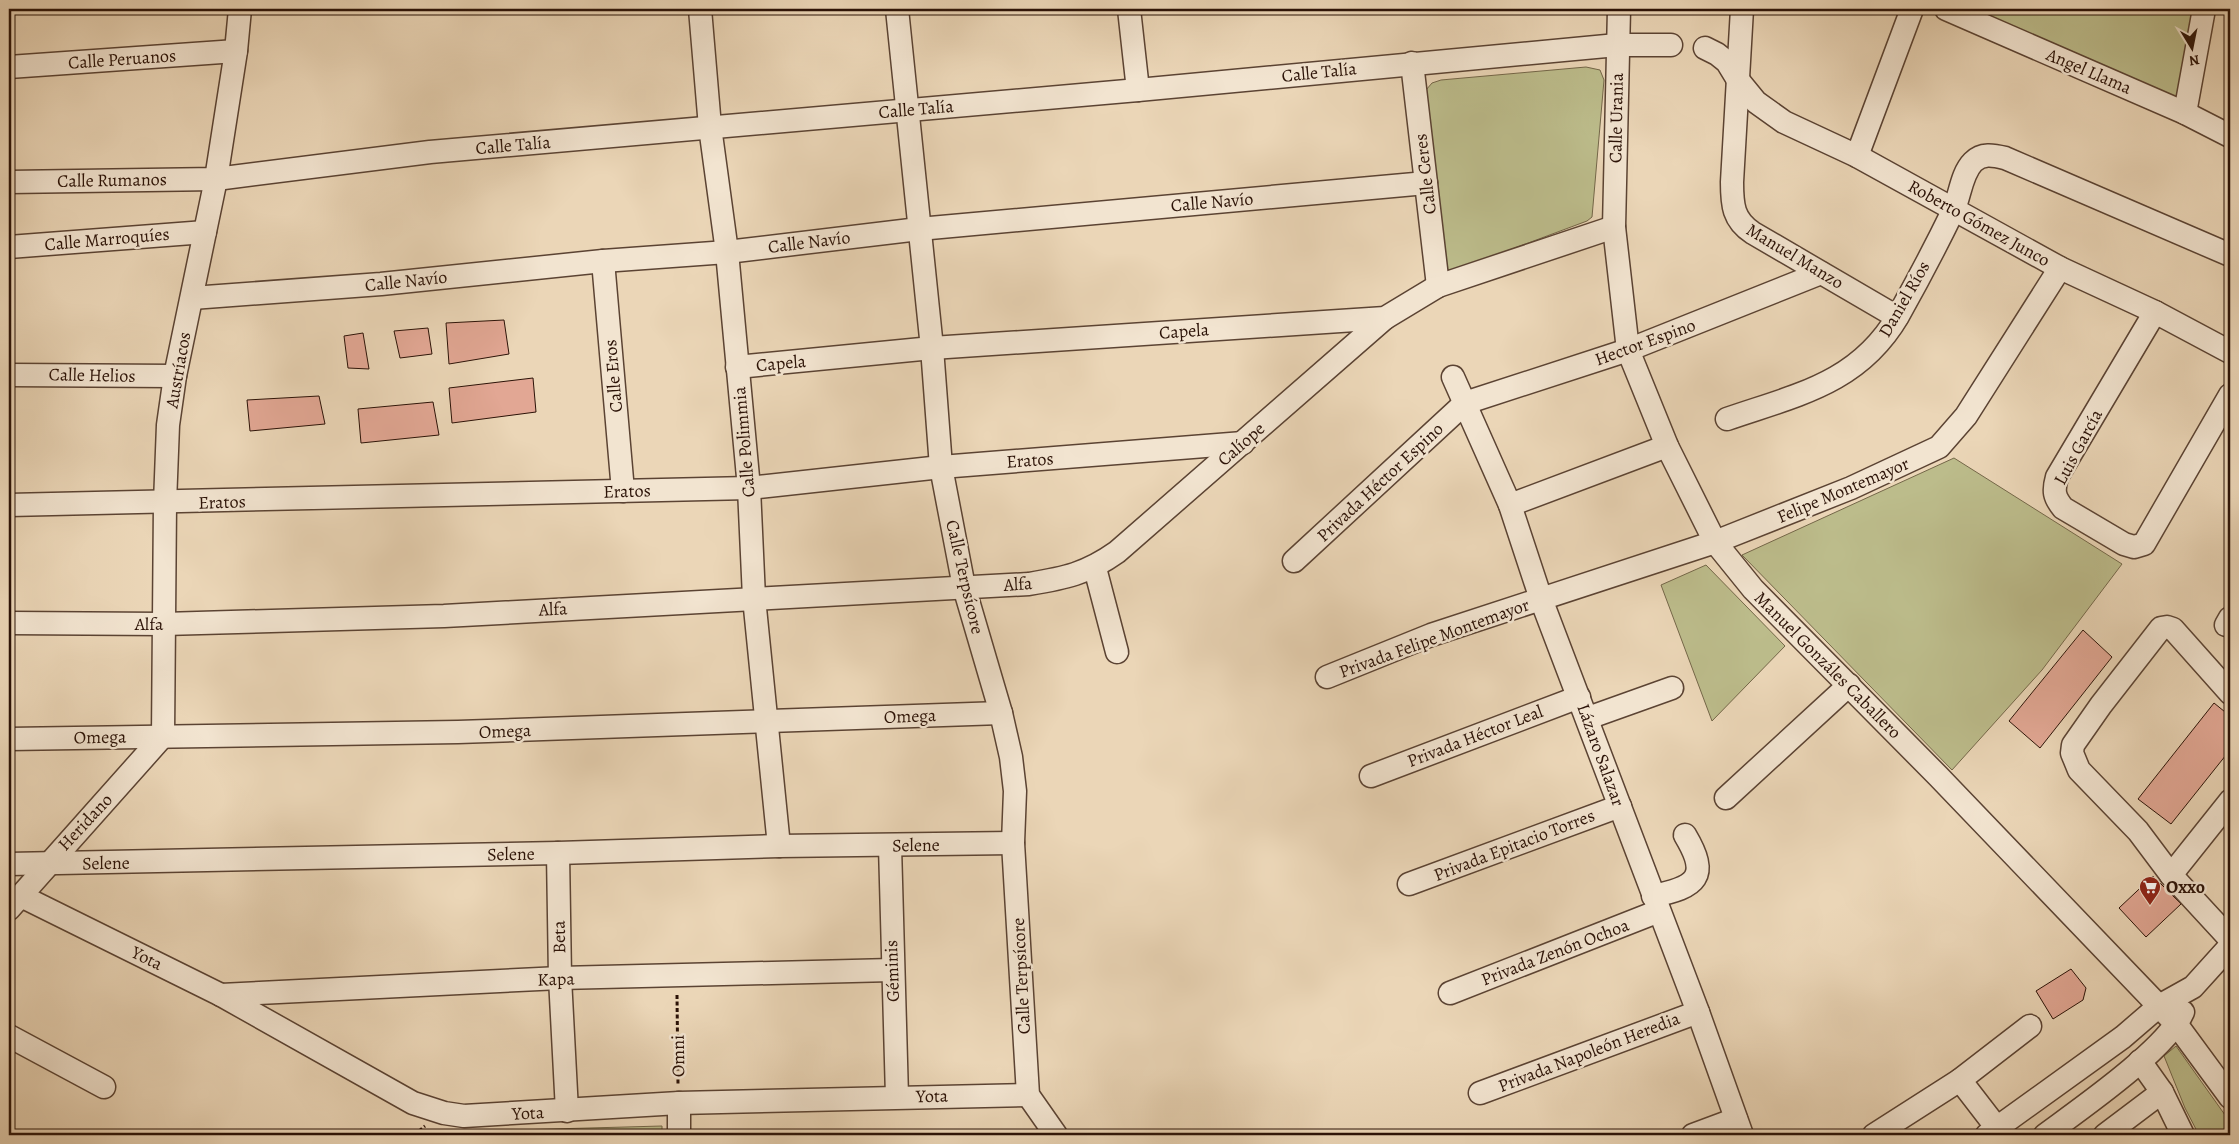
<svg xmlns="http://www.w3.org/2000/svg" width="2239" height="1144" font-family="Alegreya,serif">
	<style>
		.green { fill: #bcbc8b; stroke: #746749 }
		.building { fill: #e2a794; stroke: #2b1207 }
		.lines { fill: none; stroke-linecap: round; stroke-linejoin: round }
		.minor-casing { stroke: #5b4333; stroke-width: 25 }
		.path { stroke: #2b1207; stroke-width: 3; stroke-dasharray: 4 2.5; stroke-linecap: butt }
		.minor { stroke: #f2e4d0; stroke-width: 22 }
		.labels { text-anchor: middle; stroke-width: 5; stroke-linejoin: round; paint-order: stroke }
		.street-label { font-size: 18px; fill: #2b1207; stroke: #f2e4d0 }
		.poi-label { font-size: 18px; font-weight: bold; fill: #2b1207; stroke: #f2e4d0; text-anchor: start }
	</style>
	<rect width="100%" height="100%" fill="#ebd6b7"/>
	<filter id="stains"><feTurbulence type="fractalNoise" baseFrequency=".004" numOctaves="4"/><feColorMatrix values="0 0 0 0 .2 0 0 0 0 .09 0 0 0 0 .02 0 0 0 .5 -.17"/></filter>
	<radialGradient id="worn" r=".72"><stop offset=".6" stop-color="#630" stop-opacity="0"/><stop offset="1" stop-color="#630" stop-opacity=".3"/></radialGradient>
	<g class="green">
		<path d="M1973 9H2198L2180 99Z"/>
		<path d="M1586 67 1600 70 1604 80 1592 217 1587 221 1456 270H1449L1442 265 1426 90 1432 83 1441 80Z"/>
		<path d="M1954 458 2122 564 2042 670 1952 770 1742 555Z"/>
		<path d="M1706 565 1785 646 1712 721 1661 585Z"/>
		<path d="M2176 1046 2230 1122V1135H2199L2185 1108 2164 1056Z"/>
		<path d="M662 1126V1135H438L442 1132Z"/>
	</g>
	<g class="building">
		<path d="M504 320 509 354 449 364 446 323Z"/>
		<path d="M428 328 432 354 400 358 394 331Z"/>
		<path d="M363 333 369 369 348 368 344 336Z"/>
		<path d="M533 378 536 412 452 423 449 388Z"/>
		<path d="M319 396 325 424 250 431 247 400Z"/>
		<path d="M433 402 439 435 361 443 358 409Z"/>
		<path d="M2083 630 2112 657 2040 748 2009 721Z"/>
		<path d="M2214 703 2230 716V750L2171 824 2138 799Z"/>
		<path d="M2153 876 2181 904 2146 937 2119 908Z"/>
		<path d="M2071 969 2086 988 2083 1000 2053 1019 2036 991Z"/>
	</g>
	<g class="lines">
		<g class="minor-casing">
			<g id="minor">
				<path d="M700 9 710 127 727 252 749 488 754 598 779 846"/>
				<path d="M897 9 932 348 941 467 964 587 1001 713 1011 757 1015 791 1013 843 1028 1095 1056 1135"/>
				<path d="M1129 9 1138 90"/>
				<path d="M1619 9 1614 227 1628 350 1667 446 1715 542 1753 589 1938 776 2177 1025 2230 1097"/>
				<path d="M1742 9 1732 182C1732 205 1733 220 1753 233L1897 317"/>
				<path d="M1946 9 2185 113 2230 136"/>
				<path d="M1705 48 1717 54 1727 62 1738 80 1756 102 1784 122 1857 156 2060 268 2155 312 2230 352"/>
				<path d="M1412 63 1438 286"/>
				<path d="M9 67 236 51"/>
				<path d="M2185 113 2204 9"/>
				<path d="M1857 156 1912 9"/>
				<path d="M9 182 216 179 430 152 1138 90 1617 45H1671"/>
				<path d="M9 247 205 232"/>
				<path d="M603 261 623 491"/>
				<path d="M192 298 381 284 603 261 727 252 919 229 1426 183"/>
				<path d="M2155 312 2057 477C2053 491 2054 497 2063 508L2124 544 2134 547 2144 544 2230 395"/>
				<path d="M737 367 932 348 1385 318 1438 286 1614 227"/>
				<path d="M9 375 175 376"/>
				<path d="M1453 377 1510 505 1541 599 1698 1012 1742 1135"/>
				<path d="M1727 419C1796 395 1858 384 1898 316 1917 282 1936 246 1953 211 1960 197 1961 174 1973 162 1982 153 1993 155 2005 158L2230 255"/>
				<path d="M9 505 749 488 941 467 1243 443"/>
				<path d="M1510 505 1667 446"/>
				<path d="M1294 561 1465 403 1628 350 1821 273"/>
				<path d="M1095 568 1117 652"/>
				<path d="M9 623 164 624 444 616 1029 584C1065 578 1086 574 1117 552L1385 318"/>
				<path d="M2226 625 2230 618"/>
				<path d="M1327 677 1431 635 1715 542 1851 488 1939 447 1966 416 2060 268"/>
				<path d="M2230 693 2173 629 2167 627 2161 628 2101 705 2073 745 2072 753 2079 770 2138 831 2171 875 2230 939"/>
				<path d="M1588 718 1672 688"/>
				<path d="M9 739 458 732 1001 713"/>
				<path d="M1371 776 1579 697"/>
				<path d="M1726 798 1849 685"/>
				<path d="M890 846 897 1097"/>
				<path d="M558 853 560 978 567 1111"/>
				<path d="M9 864 558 853 779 846 1013 843"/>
				<path d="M2171 875 2230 801"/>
				<path d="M1409 884 1620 806"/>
				<path d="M21 896 221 995 413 1103 444 1113 464 1116 679 1103 1028 1095"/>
				<path d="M1653 896C1697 887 1710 877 1685 835"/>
				<path d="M9 909 163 736 165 503 168 425 175 376 216 179 236 51 240 9"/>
				<path d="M1450 993 1659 911"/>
				<path d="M221 995 560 978 892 970"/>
				<path d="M9 1036 104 1087"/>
				<path d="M2140 1061 2162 1092 2183 1135"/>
				<path d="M1480 1093 1698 1012"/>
				<path d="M679 1103V1135"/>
				<path d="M1997 1128 1960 1080 2030 1026"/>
				<path d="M1693 1135 1736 1119"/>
				<path d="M1874 1135 1960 1080"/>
				<path d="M1987 1135 2123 1037 2159 1006 2193 987 2230 946"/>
				<path d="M2045 1135C2080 1109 2167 1049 2183 1012"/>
				<path d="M2105 1135 2162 1092"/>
			</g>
		</g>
		<g class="path">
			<path d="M677 995 678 1084"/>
			<path d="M414 1135 425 1126"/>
		</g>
		<use href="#minor" class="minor"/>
	</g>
	<defs>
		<g id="supermarket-pin" transform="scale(1.125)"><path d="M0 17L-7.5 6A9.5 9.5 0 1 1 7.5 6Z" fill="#8f2418" stroke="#f2e4d0"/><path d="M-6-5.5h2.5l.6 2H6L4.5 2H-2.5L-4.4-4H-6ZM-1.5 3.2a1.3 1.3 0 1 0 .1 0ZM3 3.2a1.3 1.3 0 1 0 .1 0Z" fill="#fff"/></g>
	</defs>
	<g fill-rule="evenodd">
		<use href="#supermarket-pin" x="2150" y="887"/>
	</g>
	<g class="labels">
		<g class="street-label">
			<text transform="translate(122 59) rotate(-4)" y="6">Calle Peruanos</text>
			<text transform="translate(2089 71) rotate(23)" y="6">Angel Llama</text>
			<text transform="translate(1319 72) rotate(-6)" y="6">Calle Talía</text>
			<text transform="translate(916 109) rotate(-5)" y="6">Calle Talía</text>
			<text transform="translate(1616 118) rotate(-89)" y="6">Calle Urania</text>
			<text transform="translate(513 145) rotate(-5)" y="6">Calle Talía</text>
			<text transform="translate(1425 174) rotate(-97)" y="6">Calle Ceres</text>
			<text transform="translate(112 180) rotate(-1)" y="6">Calle Rumanos</text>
			<text transform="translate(1212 202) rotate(-5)" y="6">Calle Navío</text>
			<text transform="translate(1979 223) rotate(29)" y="6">Roberto Gómez Junco</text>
			<text transform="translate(107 239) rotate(-5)" y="6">Calle Marroquíes</text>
			<text transform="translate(809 242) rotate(-7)" y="6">Calle Navío</text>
			<text transform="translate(1795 256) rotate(31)" y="6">Manuel Manzo</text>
			<text transform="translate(406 281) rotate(-6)" y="6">Calle Navío</text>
			<text transform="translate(1904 299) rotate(-60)" y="6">Daniel Ríos</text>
			<text transform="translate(1184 331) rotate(-4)" y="6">Capela</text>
			<text transform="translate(1645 342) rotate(-20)" y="6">Hector Espino</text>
			<text transform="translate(781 363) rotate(-5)" y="6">Capela</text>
			<text transform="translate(178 370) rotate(-80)" y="6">Austríacos</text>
			<text transform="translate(92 375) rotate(1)" y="6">Calle Helios</text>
			<text transform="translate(613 376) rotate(-95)" y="6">Calle Eros</text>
			<text transform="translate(744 442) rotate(-95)" y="6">Calle Polimmia</text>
			<text transform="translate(1241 444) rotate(-41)" y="6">Calíope</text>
			<text transform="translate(2078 447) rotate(-62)" y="6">Luis García</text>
			<text transform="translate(1030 460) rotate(-4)" y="6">Eratos</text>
			<text transform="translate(1380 482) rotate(-43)" y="6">Privada Héctor Espino</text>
			<text transform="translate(1843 490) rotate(-23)" y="6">Felipe Montemayor</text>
			<text transform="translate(627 491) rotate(-2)" y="6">Eratos</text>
			<text transform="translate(222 502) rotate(-2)" y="6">Eratos</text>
			<text transform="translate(965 577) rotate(77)" y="6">Calle Terpsícore</text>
			<text transform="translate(1018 584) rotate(-4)" y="6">Alfa</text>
			<text transform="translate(553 609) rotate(-3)" y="6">Alfa</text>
			<text x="149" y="630">Alfa</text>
			<text transform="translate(1434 638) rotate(-20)" y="6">Privada Felipe Montemayor</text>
			<text transform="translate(1828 665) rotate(45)" y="6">Manuel Gonzáles Caballero</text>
			<text transform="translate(910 716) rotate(-2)" y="6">Omega</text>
			<text transform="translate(505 731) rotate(-2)" y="6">Omega</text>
			<text transform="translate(1475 736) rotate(-21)" y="6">Privada Héctor Leal</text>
			<text transform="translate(100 737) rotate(-1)" y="6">Omega</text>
			<text transform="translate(1601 755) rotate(70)" y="6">Lázaro Salazar</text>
			<text transform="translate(85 822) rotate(-47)" y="6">Heridano</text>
			<text transform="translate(916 845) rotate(-1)" y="6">Selene</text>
			<text transform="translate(1514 845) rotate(-21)" y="6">Privada Epitacio Torres</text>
			<text transform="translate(511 854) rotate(-1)" y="6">Selene</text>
			<text transform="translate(106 863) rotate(-1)" y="6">Selene</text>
			<text transform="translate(559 937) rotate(-91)" y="6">Beta</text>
			<text transform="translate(1555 952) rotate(-21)" y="6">Privada Zenón Ochoa</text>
			<text transform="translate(147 958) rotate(26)" y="6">Yota</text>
			<text transform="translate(892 971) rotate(-92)" y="6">Géminis</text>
			<text transform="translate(1021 976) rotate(-93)" y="6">Calle Terpsícore</text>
			<text transform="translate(556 979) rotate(-2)" y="6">Kapa</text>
			<text transform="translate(1589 1052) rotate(-21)" y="6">Privada Napoleón Heredia</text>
			<text transform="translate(678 1056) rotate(-91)" y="6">Omni</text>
			<text transform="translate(932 1096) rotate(-1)" y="6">Yota</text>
			<text transform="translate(528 1113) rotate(-3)" y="6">Yota</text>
		</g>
		<g class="poi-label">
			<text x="2166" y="893">Oxxo</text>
		</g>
	</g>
	<rect width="2239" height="1144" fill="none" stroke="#ebd6b7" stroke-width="30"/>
	<rect x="10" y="10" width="2219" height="1124" fill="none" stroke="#2b1207" stroke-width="2.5"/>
	<rect x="15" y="15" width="2209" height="1114" fill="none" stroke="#2b1207"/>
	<g transform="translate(2192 48) rotate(170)" stroke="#f2e4d0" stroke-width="4" paint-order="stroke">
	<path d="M0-4L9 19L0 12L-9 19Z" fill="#2b1207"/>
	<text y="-8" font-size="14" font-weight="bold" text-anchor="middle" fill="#2b1207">N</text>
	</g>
	<rect width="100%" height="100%" filter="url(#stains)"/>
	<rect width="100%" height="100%" fill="url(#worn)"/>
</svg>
